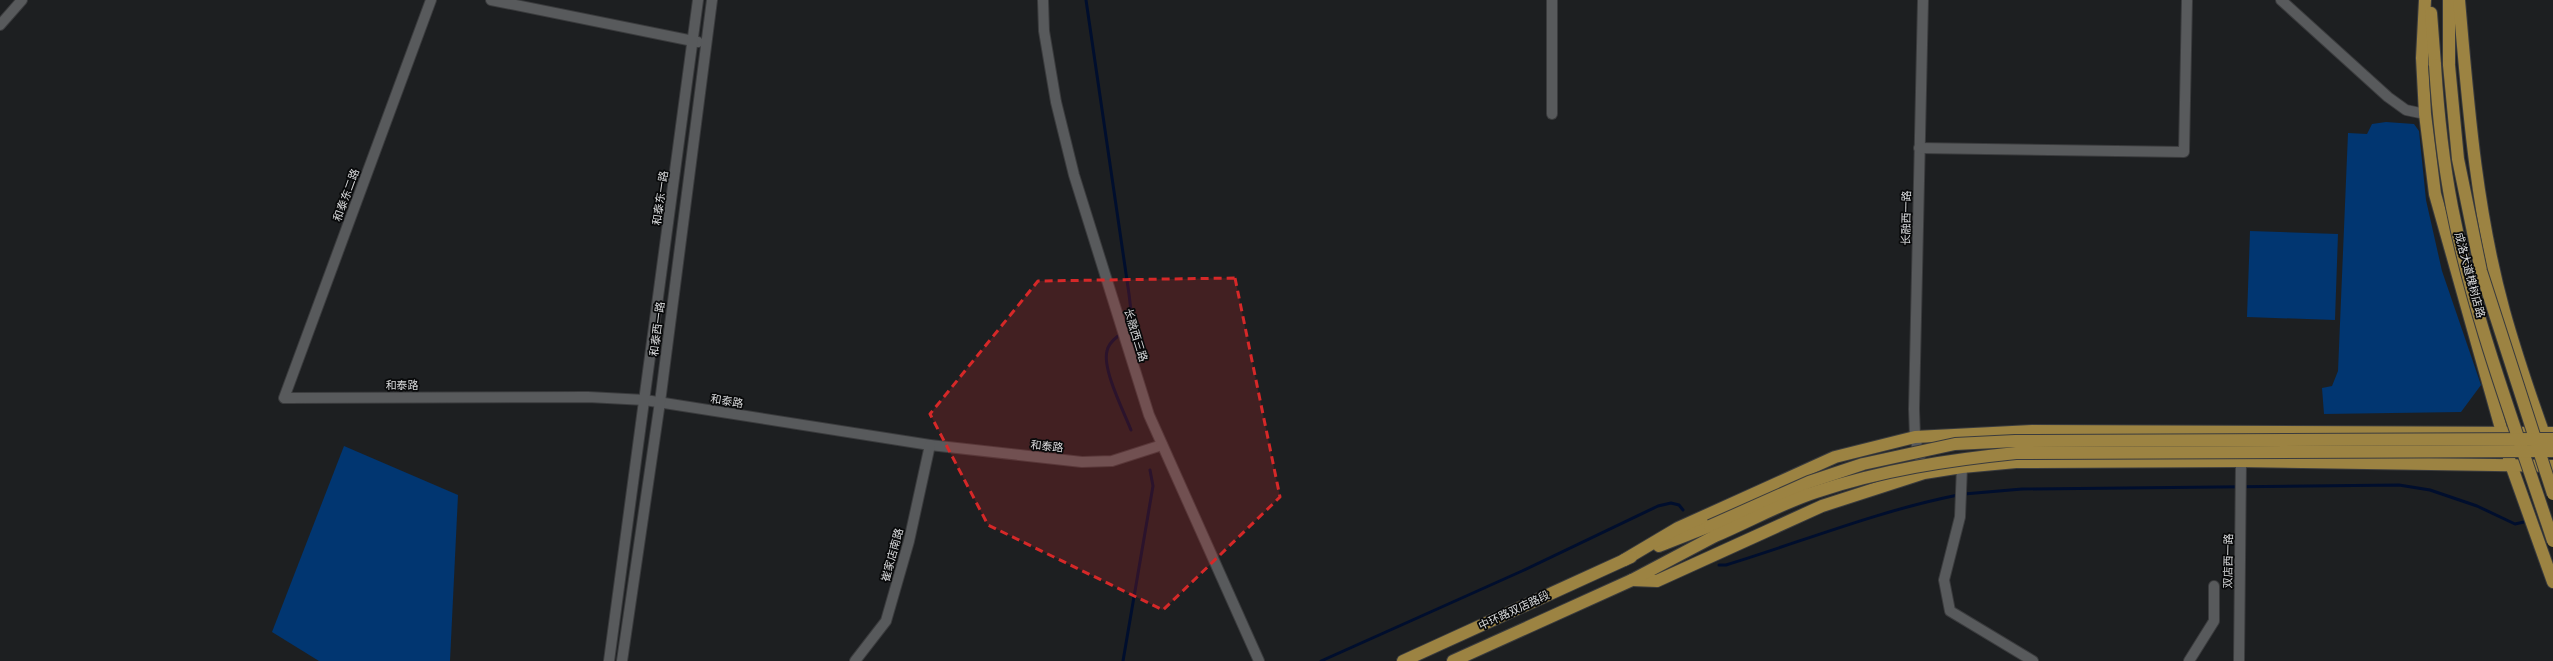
<svg xmlns="http://www.w3.org/2000/svg" width="2553" height="661" font-family="Cabin,'Noto Sans SC',sans-serif">
	<style>
		.green { fill: #013671 }
		.lines { fill: none; stroke-linecap: round; stroke-linejoin: round }
		.stream { stroke: #000e2d; stroke-width: 3 }
		.minor-casing { stroke: #3a3b3d; stroke-width: 12 }
		.major-casing { stroke: #3a3b3d; stroke-width: 14 }
		.minor { stroke: #585a5c; stroke-width: 10 }
		.major { stroke: #9c8342; stroke-width: 12 }
		.major-bridge-casing { stroke: #3a3b3d; stroke-width: 14; stroke-linecap: butt }
		.major-bridge { stroke: #9c8342; stroke-width: 12 }
		.marked { fill: #d62828; fill-opacity: 0.2; stroke: #d62828; stroke-width: 3; stroke-dasharray: 8 5; stroke-linejoin: round }
		.labels { text-anchor: middle; stroke-width: 3.5; stroke-linejoin: round; paint-order: stroke }
		.street-label { font-size: 11px; fill: #dadbdd; stroke: #08090a }
	</style>
	<rect width="100%" height="100%" fill="#1d1f21"/>
	<g class="green">
		<path d="M2386 122 2414 124 2419 131 2426 200 2442 271 2481 385 2461 412 2324 414 2322 388 2332 386 2338 371 2348 133 2367 134 2372 124Z"/>
		<path d="M2250 231 2338 234 2335 320 2247 317Z"/>
		<path d="M344 446 458 495 450 661H319L272 632Z"/>
	</g>
	<g class="lines">
		<g class="stream">
			<path d="M1086 0 1129 294 1131 311 1128 325"/>
			<path d="M1118 336C1113 340 1108 345 1107 351 1102 369 1124 412 1131 430"/>
			<path d="M1964 494 2022 489 2399 485 2430 490 2477 506 2515 524 2524 522"/>
			<path d="M1719 565H1726C1804 541 1878 511 1958 495"/>
			<path d="M1123 661 1153 486 1150 470"/>
			<path d="M1321 661 1522 571 1658 506 1671 503 1679 505 1683 510"/>
		</g>
		<g class="minor-casing">
			<g id="minor">
				<path d="M431 0 284 398 588 397 645 400 930 445 1082 462 1112 461 1162 445"/>
				<path d="M491 0 698 42"/>
				<path d="M1043 0 1044 31 1056 102 1074 175 1149 415 1259 661"/>
				<path d="M1923 0 1914 409 1915 437 1923 473"/>
				<path d="M2281 0 2388 97 2406 110 2425 114"/>
				<path d="M0 25 22 0"/>
				<path d="M1552 114V0"/>
				<path d="M1919 148 2184 152 2187 0"/>
				<path d="M1962 467 1960 517 1944 580 1950 611 2033 661"/>
				<path d="M609 661 698 0"/>
				<path d="M622 661 660 402 712 0"/>
				<path d="M855 661 886 621 909 541 930 445"/>
				<path d="M2189 661 2214 621V586"/>
				<path d="M2239 661 2241 461"/>
			</g>
		</g>
		<g class="major-casing">
			<g id="major">
				<path d="M2425 0 2422 58 2425 114 2435 194 2504 439"/>
				<path d="M2449 0V65"/>
				<path d="M2459 0C2468 104 2476 210 2504 311 2516 354 2531 398 2546 440"/>
				<path d="M2431 13 2435 65"/>
				<path d="M2509 459 2553 582"/>
				<path d="M1659 546 1710 526"/>
				<path d="M1624 560 1678 528 1835 457 1915 437 2032 431 2553 433"/>
				<path d="M1632 580 1657 581 1822 506 1924 473 1962 467 2016 462 2241 461 2553 466"/>
				<path d="M1403 661 1631 557"/>
				<path d="M1453 661 1632 580 1715 536"/>
			</g>
		</g>
		<use href="#minor" class="minor"/>
		<use href="#major" class="major"/>
		<g class="major-bridge-casing">
			<g id="major-bridge">
				<path d="M2435 65C2438 113 2443 160 2452 207 2474 320 2517 431 2553 541"/>
				<path d="M2449 65 2458 159 2481 271 2553 494"/>
				<path d="M1710 526 1809 482 1863 464 1955 444 2015 441 2553 439"/>
				<path d="M1715 536C1748 522 1782 503 1816 492 1882 470 1948 460 2016 453L2553 451"/>
			</g>
		</g>
		<use href="#major-bridge" class="major-bridge"/>
	</g>
	<path class="marked" d="M1235 278 1280 497 1163 610 988 525 930 414 1038 281Z"/>
	<g class="labels">
		<g class="street-label">
			<text transform="translate(346 195) rotate(-70)" y="4">和泰东二路</text>
			<text transform="translate(660 198) rotate(-82)" y="4">和泰东一路</text>
			<text transform="translate(1906 218) rotate(-89)" y="4">长融西一路</text>
			<text transform="translate(2470 275) rotate(75)" y="4">成洛大道槐树店路</text>
			<text transform="translate(657 329) rotate(-83)" y="4">和泰西一路</text>
			<text transform="translate(1136 335) rotate(73)" y="4">长融西三路</text>
			<text x="402" y="389">和泰路</text>
			<text transform="translate(727 401) rotate(9)" y="4">和泰路</text>
			<text transform="translate(1047 446) rotate(6)" y="4">和泰路</text>
			<text transform="translate(892 555) rotate(-75)" y="4">崔家店南路</text>
			<text transform="translate(2228 561) rotate(-89)" y="4">双店西一路</text>
			<text transform="translate(1514 610) rotate(-25)" y="4">中环路双店路段</text>
		</g>
	</g>
</svg>
